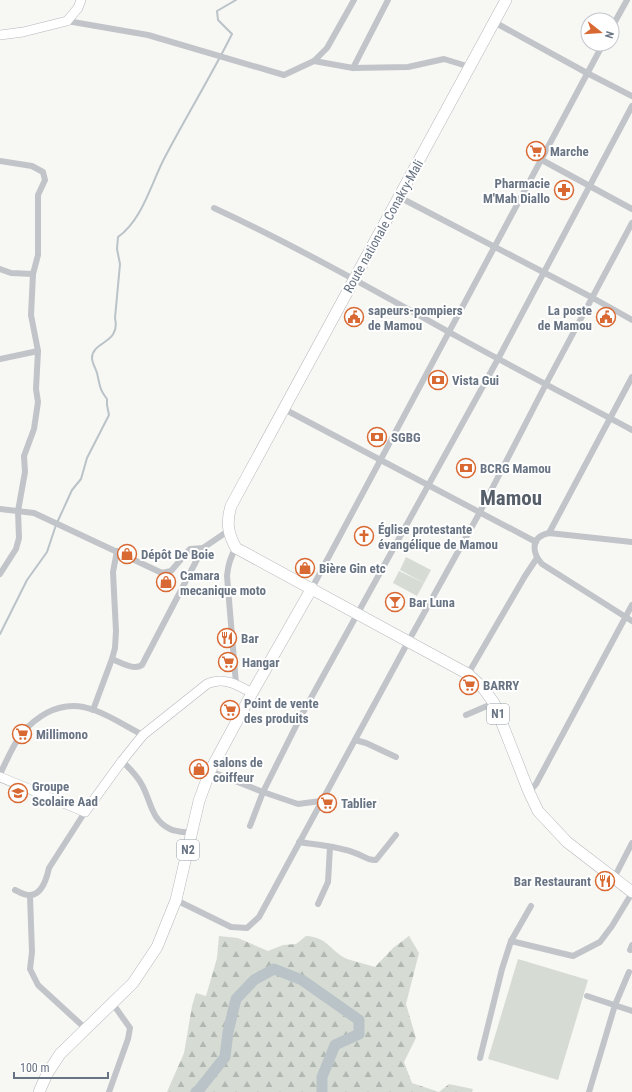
<svg xmlns="http://www.w3.org/2000/svg" width="632" height="1092" font-family="'Roboto Condensed',sans-serif">
	<style>
		.forest { fill: url(#forest-firs) }
		.park { fill: #d6dcd4 }
		.lines { fill: none; stroke-linecap: round; stroke-linejoin: round }
		.stream { stroke: #bac3c8; stroke-width: 2 }
		.river { stroke: #bac3c8; stroke-width: 11 }
		.secondary-casing { stroke: #b3b7bc; stroke-width: 10 }
		.highway-casing { stroke: #b4b7ba; stroke-width: 12 }
		.street { stroke: #c1c4c8; stroke-width: 6 }
		.secondary { stroke: #fff; stroke-width: 9 }
		.highway { stroke: #fff; stroke-width: 11 }
		.labels { text-anchor: middle; stroke-width: 4; stroke-linejoin: round; paint-order: stroke }
		.shield { fill: #fff; stroke: #959ea8; stroke-width: 1 }
		.shield-label { font-size: 12px; font-weight: bold; fill: #687483 }
		.poi-label { font-size: 13px; font-weight: bold; fill: #687483; stroke: #fff; text-anchor: start }
		.street-label { font-size: 13px; fill: #687483; stroke: #fff }
		.town-label { font-size: 21px; font-weight: bold; fill: #555e69; stroke: #fff }
	</style>
	<defs>
		<pattern id="forest-firs" width="22" height="20" patternUnits="userSpaceOnUse"><rect width="22" height="20" fill="#d6dcd4"/><path d="M5 1l3.5 6h-7zM16 11l3.5 6h-7z" fill="#b1b7b1"/></pattern>
	</defs>
	<rect width="100%" height="100%" fill="#f7f7f4"/>
	<path class="forest" d="M219 936 238 938 268 951 283 945 296 944 306 936C328 937 331 952 347 959 356 962 366 964 375 967L393 948 409 936 419 953 406 1004 416 1038 404 1062 412 1083 439 1092 449 1084 473 1089 472 1092H167L184 1053 192 1006 196 993 206 996 217 958Z"/>
	<g class="park">
		<path d="M406 557 431 570 424 583 400 570Z"/>
		<path d="M399 571 424 583 417 596 393 583Z"/>
		<path d="M518 959 588 980 558 1080 488 1059Z"/>
	</g>
	<g class="lines">
		<path class="stream" d="M0 634 27 580 47 552 56 525 72 490 81 479 87 458 109 415 107 405V399C99 389 100 385 97 373 96 369 92 363 92 358 92 341 121 344 115 318L120 264 117 249 118 237C143 219 151 183 165 157 187 115 211 76 232 34L218 20 217 11 236 0"/>
		<path class="river" d="M196 1092 198 1091 225 1057 228 1032 236 999 254 980 274 969 302 980 359 1020V1034L335 1045 322 1077V1092"/>
		<g class="secondary-casing">
			<g id="secondary">
				<path d="M0 35 23 32 67 21 78 8 81 0"/>
				<path d="M0 777 85 812 122 761 143 735 207 684C223 676 238 685 252 693"/>
			</g>
		</g>
		<g class="highway-casing">
			<g id="highway">
				<path d="M506 0 231 506C226 522 228 534 236 548L468 674 483 688 494 703 529 792 538 811 567 842 632 892"/>
				<path d="M39 1092 47 1074 60 1054 133 983 157 947 176 900 199 801 210 771 252 693 312 588"/>
			</g>
		</g>
		<g class="street">
			<path d="M67 21 148 35 284 75 314 61 327 48 354 0"/>
			<path d="M494 22 587 73 632 96"/>
			<path d="M612 27 627 0"/>
			<path d="M314 61 353 68 408 67 444 59 470 67"/>
			<path d="M353 68 388 0"/>
			<path d="M540 159 632 209"/>
			<path d="M0 161 32 166 43 172 45 180 38 195V255L33 274 31 315 38 351 36 389 38 402 34 429 24 456 25 472 18 511 19 538 16 549 0 574"/>
			<path d="M399 197 593 298 632 320"/>
			<path d="M214 208C298 247 377 292 458 337 516 369 574 399 632 430"/>
			<path d="M0 269 11 273 33 274"/>
			<path d="M0 359 38 351"/>
			<path d="M284 409 536 542"/>
			<path d="M0 509 34 513 162 573 171 571 190 549 203 548 228 531"/>
			<path d="M549 533 632 377"/>
			<path d="M632 542 549 533C530 537 532 553 542 564L632 621"/>
			<path d="M312 588 603 44"/>
			<path d="M112 659C120 662 134 671 142 665L203 548"/>
			<path d="M468 674 525 576 537 558"/>
			<path d="M236 684 227 576C228 565 230 557 236 548"/>
			<path d="M93 710 112 659 115 648 116 631 113 572 117 551"/>
			<path d="M466 715 494 703"/>
			<path d="M355 740 366 743 396 757"/>
			<path d="M122 761C130 769 137 775 142 785 151 801 151 820 170 829 176 832 185 832 192 833"/>
			<path d="M210 771 263 792 298 804 321 801"/>
			<path d="M0 774C7 760 13 745 22 733 41 712 65 699 94 710 111 716 127 727 143 735"/>
			<path d="M529 792 536 784 632 605"/>
			<path d="M250 826 263 792 301 716 498 359 632 106"/>
			<path d="M299 842C318 845 338 846 355 853 362 855 368 861 376 860L396 835"/>
			<path d="M614 878 632 843"/>
			<path d="M15 890C19 892 26 896 30 895 42 895 47 877 49 868L85 812"/>
			<path d="M30 896 32 952 30 969 38 985 86 1029"/>
			<path d="M176 900 231 927 247 928 259 917 408 642 480 512 546 384 632 223"/>
			<path d="M318 904 328 882 330 847"/>
			<path d="M511 941 573 956 600 942 612 926 632 893"/>
			<path d="M630 950 632 945"/>
			<path d="M587 996 632 1011"/>
			<path d="M480 1058 502 969 511 941 531 906"/>
			<path d="M109 1092 128 1039 130 1028 113 1004"/>
			<path d="M589 1092 615 1005 629 972"/>
		</g>
		<use href="#secondary" class="secondary"/>
		<use href="#highway" class="highway"/>
	</g>
	<defs>
		<g id="supermarket-ring" transform="scale(1)"><circle r="9.5" fill="#fff" stroke="#d96932" stroke-width="1.5"/><path d="M-6-5.5h2.5l.6 2H6L4.5 2H-2.5L-4.4-4H-6ZM-1.5 3.2a1.3 1.3 0 1 0 .1 0ZM3 3.2a1.3 1.3 0 1 0 .1 0Z" fill="#d96932"/></g>
		<g id="pharmacy-ring" transform="scale(1)"><circle r="9.5" fill="#fff" stroke="#d96932" stroke-width="1.5"/><path d="M-2-6h4v4h4v4h-4v4h-4v-4h-4v-4h4Z" fill="#d96932"/></g>
		<g id="civic-ring" transform="scale(1)"><circle r="9.5" fill="#fff" stroke="#d96932" stroke-width="1.5"/><path d="M-.6-6.5H3V-4.5H.6V-3L4-1V1h2V6H-6V1h2V-1L-.6-3ZM-1.2 2.5V6h2.4V2.5Z" fill="#d96932"/></g>
		<g id="bank-ring" transform="scale(1)"><circle r="9.5" fill="#fff" stroke="#d96932" stroke-width="1.5"/><path d="M-6-4H6V4H-6ZM0-2.3a2.3 2.3 0 1 0 0 4.6a2.3 2.3 0 1 0 0-4.6Z" fill="#d96932"/></g>
		<g id="church-ring" transform="scale(1)"><circle r="9.5" fill="#fff" stroke="#d96932" stroke-width="1.5"/><path d="M-1.2-6h2.4v3.5h3.3v2.4h-3.3V6h-2.4V-.1h-3.3v-2.4h3.3Z" fill="#d96932"/></g>
		<g id="shop-ring" transform="scale(1)"><circle r="9.5" fill="#fff" stroke="#d96932" stroke-width="1.5"/><path d="M-5-2.5h2.3a2.7 3.5 0 0 1 5.4 0H5L5.5 6h-11ZM-1.5-2.5h3a1.5 2.3 0 0 0-3 0Z" fill="#d96932"/></g>
		<g id="bar-ring" transform="scale(1)"><circle r="9.5" fill="#fff" stroke="#d96932" stroke-width="1.5"/><path d="M-6-5H6L.8 .8V4.5H3.5V6h-7V4.5H-.8V.8Z" fill="#d96932"/></g>
		<g id="restaurant-ring" transform="scale(1)"><circle r="9.5" fill="#fff" stroke="#d96932" stroke-width="1.5"/><path d="M-5-6h1v4h1v-4h1v4h1v-4h1v5L-1.5 .5V6h-2V.5L-5-1ZM5-6V6H3V1.5H1.5Q1.5-4 5-6Z" fill="#d96932"/></g>
		<g id="school-ring" transform="scale(1)"><circle r="9.5" fill="#fff" stroke="#d96932" stroke-width="1.5"/><path d="M0-5L7-2L0 1L-7-2ZM-4 1L0 2.5L4 1V4Q0 6-4 4Z" fill="#d96932"/></g>
	</defs>
	<g fill-rule="evenodd">
		<use href="#supermarket-ring" x="536" y="151"/>
		<use href="#pharmacy-ring" x="564" y="190"/>
		<use href="#civic-ring" x="354" y="317"/>
		<use href="#civic-ring" x="606" y="317"/>
		<use href="#bank-ring" x="438" y="380"/>
		<use href="#bank-ring" x="377" y="437"/>
		<use href="#bank-ring" x="466" y="468"/>
		<use href="#church-ring" x="364" y="536"/>
		<use href="#shop-ring" x="127" y="554"/>
		<use href="#shop-ring" x="305" y="568"/>
		<use href="#shop-ring" x="166" y="582"/>
		<use href="#bar-ring" x="395" y="602"/>
		<use href="#restaurant-ring" x="227" y="638"/>
		<use href="#supermarket-ring" x="228" y="662"/>
		<use href="#supermarket-ring" x="469" y="685"/>
		<use href="#supermarket-ring" x="230" y="710"/>
		<use href="#supermarket-ring" x="22" y="734"/>
		<use href="#shop-ring" x="199" y="769"/>
		<use href="#school-ring" x="18" y="793"/>
		<use href="#supermarket-ring" x="327" y="803"/>
		<use href="#restaurant-ring" x="605" y="881"/>
	</g>
	<g class="labels">
		<g class="shield">
			<rect x="487" y="704" width="22" height="20" rx="3"/>
			<rect x="177" y="840" width="22" height="20" rx="3"/>
		</g>
		<g class="shield-label">
			<text x="498" y="718">N1</text>
			<text x="188" y="854">N2</text>
		</g>
		<g class="poi-label">
			<text x="550" y="156">Marche</text>
			<text x="550" y="188" text-anchor="end">Pharmacie<tspan x="550" dy="15">M'Mah Diallo</tspan></text>
			<text x="368" y="315">sapeurs-pompiers<tspan x="368" dy="15">de Mamou</tspan></text>
			<text x="592" y="315" text-anchor="end">La poste<tspan x="592" dy="15">de Mamou</tspan></text>
			<text x="452" y="385">Vista Gui</text>
			<text x="391" y="442">SGBG</text>
			<text x="480" y="473">BCRG Mamou</text>
			<text x="378" y="534">Église protestante<tspan x="378" dy="15">évangélique de Mamou</tspan></text>
			<text x="141" y="559">Dépôt De Boie</text>
			<text x="319" y="573">Bière Gin etc</text>
			<text x="180" y="580">Camara<tspan x="180" dy="15">mecanique moto</tspan></text>
			<text x="409" y="607">Bar Luna</text>
			<text x="241" y="643">Bar</text>
			<text x="242" y="667">Hangar</text>
			<text x="483" y="690">BARRY</text>
			<text x="244" y="708">Point de vente<tspan x="244" dy="15">des produits</tspan></text>
			<text x="36" y="739">Millimono</text>
			<text x="213" y="767">salons de<tspan x="213" dy="15">coiffeur</tspan></text>
			<text x="32" y="791">Groupe<tspan x="32" dy="15">Scolaire Aad</tspan></text>
			<text x="341" y="808">Tablier</text>
			<text x="591" y="886" text-anchor="end">Bar Restaurant</text>
		</g>
		<g class="street-label">
			<text transform="translate(383 226) rotate(-61)" y="5">Route nationale Conakry-Mali</text>
		</g>
		<g class="town-label">
			<text x="511" y="505">Mamou</text>
		</g>
	</g>
	<g transform="translate(600 32) rotate(107)"><circle r="19" fill="#ffffff" stroke="#c3c7cd"/>
	<path d="M0-3L7 15L0 10L-7 15Z" fill="#d96932"/>
	<text y="-6" font-size="11" font-weight="bold" text-anchor="middle" fill="#687483">N</text>
	</g>
	<path d="M14 1072v6h94v-6" fill="none" stroke="#687483" stroke-width="2"/>
	<text x="20" y="1072" font-size="12" fill="#687483" stroke="#ffffff" stroke-width="3" paint-order="stroke">100 m</text>
</svg>
